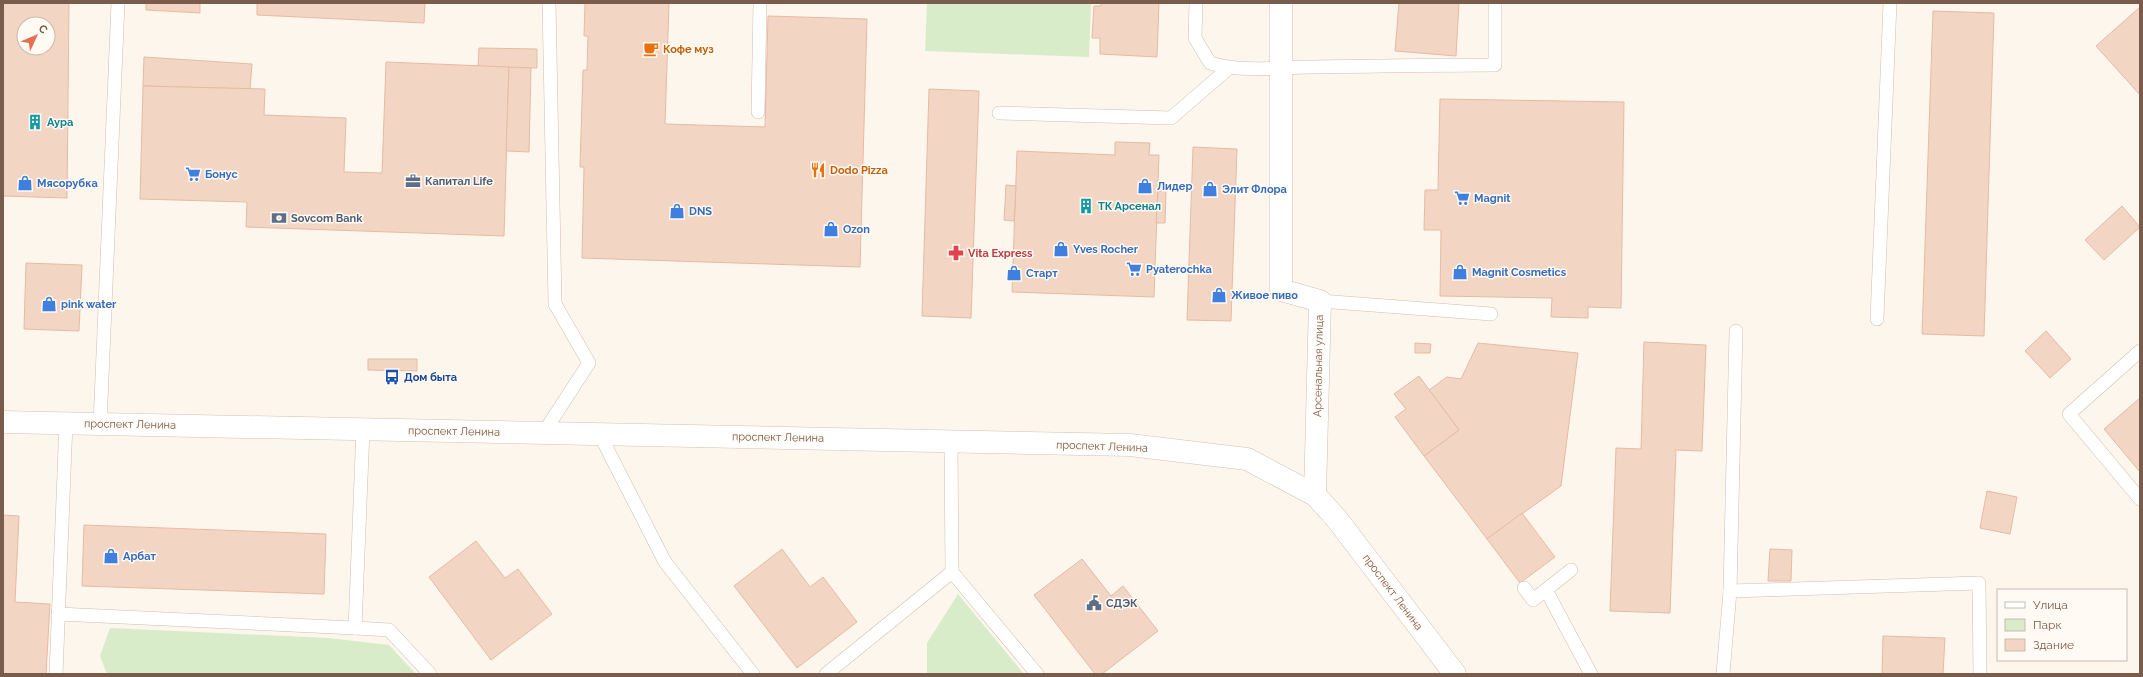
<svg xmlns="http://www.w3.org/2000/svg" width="2143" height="677" font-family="Raleway,sans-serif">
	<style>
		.green { fill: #d8ecc9 }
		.building { fill: #f3d5c3; stroke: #e6bba3; fill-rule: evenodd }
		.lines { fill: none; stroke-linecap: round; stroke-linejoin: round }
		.lane-casing { stroke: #d1beb0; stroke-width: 14 }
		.street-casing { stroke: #d1beb0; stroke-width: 23 }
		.secondary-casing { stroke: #d6c0b0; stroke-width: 23 }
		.lane { stroke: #fff; stroke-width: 13 }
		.street { stroke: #fff; stroke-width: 22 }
		.secondary { stroke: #fff; stroke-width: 22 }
		.labels { text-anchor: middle; stroke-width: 3; stroke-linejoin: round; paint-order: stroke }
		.food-label { font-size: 11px; font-weight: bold; fill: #c56008; stroke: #fffaf3; text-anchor: start }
		.culture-label { font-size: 11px; font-weight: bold; fill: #0d838f; stroke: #fffaf3; text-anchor: start }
		.shop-label { font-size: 11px; font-weight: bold; fill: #366cbe; stroke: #fffaf3; text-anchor: start }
		.service-label { font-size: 11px; font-weight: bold; fill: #4e5e75; stroke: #fffaf3; text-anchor: start }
		.health-label { font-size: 11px; font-weight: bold; fill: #be3a42; stroke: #fffaf3; text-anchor: start }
		.street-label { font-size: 11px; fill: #7a5c4d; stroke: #fffaf3 }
		.transit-label { font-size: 11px; font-weight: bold; fill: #164399; stroke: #fffaf3; text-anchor: start }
	</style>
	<rect width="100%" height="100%" fill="#fdf6ec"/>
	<g class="green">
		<path d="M927 3H1091L1089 57 925 51Z"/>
		<path d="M958 594 1024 674H927V643Z"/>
		<path d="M110 628 329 638 389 645 416 674H107L100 656Z"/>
	</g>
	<g class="building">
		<path d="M3 3H69L67 198 3 196ZM24 24H48V48H24Z"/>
		<path d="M146 3H200V13L146 10Z"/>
		<path d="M257 3H425L424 23 257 15Z"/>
		<path d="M585 3H669L665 124 765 127 768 16 867 19 860 267 582 258 584 167H580L583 70H587L588 36H584Z"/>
		<path d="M1101 3H1159L1157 57 1100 54V38H1092L1094 6H1101Z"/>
		<path d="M1399 3H1459L1456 56 1395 51Z"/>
		<path d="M2140 7V95L2096 46Z"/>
		<path d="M1933 11 1994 13 1984 336 1922 334Z"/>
		<path d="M479 48 537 49V68L478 67Z"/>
		<path d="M144 57 252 64 250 89 143 86Z"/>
		<path d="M386 62 509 67 504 236 246 227 247 202 140 199 143 86 265 89 264 115 346 118 344 172 382 173Z"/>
		<path d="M509 67 531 68 529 152 506 151Z"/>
		<path d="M929 89 979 91 971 318 922 316Z"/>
		<path d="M1440 99 1624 102 1621 308 1588 307V318L1551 317 1552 298 1440 296 1441 230H1424L1425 190H1438Z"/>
		<path d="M1115 142 1150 143 1149 155H1159L1154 297 1012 292 1017 151 1115 155Z"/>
		<path d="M1193 147 1237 149 1231 321 1187 320Z"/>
		<path d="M1006 185 1016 186 1014 221 1004 220Z"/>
		<path d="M1158 191H1166L1165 223H1156Z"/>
		<path d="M2122 206 2140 227 2104 260 2085 240Z"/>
		<path d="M26 263 82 265 79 331 24 329Z"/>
		<path d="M2046 331 2071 359 2050 378 2025 351Z"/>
		<path d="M1644 342 1706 345 1702 451 1676 450 1670 613 1610 611 1616 448 1641 449Z"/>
		<path d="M1415 343 1431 344 1430 353H1415Z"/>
		<path d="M1478 343 1578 353 1561 486 1487 539 1424 456 1459 430 1429 390 1447 377 1461 379Z"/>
		<path d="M368 359H417V371L368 370Z"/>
		<path d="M1419 376 1459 430 1424 456 1395 417 1406 409 1394 394Z"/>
		<path d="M2140 398V472L2104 429Z"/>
		<path d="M1987 491 2017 497 2010 534 1980 528Z"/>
		<path d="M1522 513 1555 557 1520 583 1487 539Z"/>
		<path d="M3 515 19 516 15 602 50 604 46 674H3Z"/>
		<path d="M84 525 326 534 324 594 82 586Z"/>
		<path d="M476 541 505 578 518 569 552 614 491 660 429 577Z"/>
		<path d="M782 549 810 587 823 577 857 622 797 668 734 586Z"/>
		<path d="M1770 549 1792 550 1791 581H1768Z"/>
		<path d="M1082 559 1111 596 1123 586 1158 631 1102 674H1095L1034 595Z"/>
		<path d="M1883 636 1945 638 1943 674H1882Z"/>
	</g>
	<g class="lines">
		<g class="lane-casing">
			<g id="lane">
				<path d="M1196 3 1195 38 1210 63C1244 73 1278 67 1313 67 1374 66 1435 65 1495 65V3"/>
				<path d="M758 112 760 3"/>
				<path d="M999 113 1171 118 1229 68"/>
				<path d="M1320 301 1491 314"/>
				<path d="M1877 319 1890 3"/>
				<path d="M2140 351 2069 414 2140 499"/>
				<path d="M100 424 118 3"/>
				<path d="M363 429 355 628 389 630 430 674"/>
				<path d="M544 432 589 363 555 304 549 3"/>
				<path d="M599 433 665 562 753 674"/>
				<path d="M951 442 952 572 1037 674"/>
				<path d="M1524 588 1533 600 1571 570"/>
				<path d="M1546 590 1591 674"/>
				<path d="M1730 591 1736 331"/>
				<path d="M58 614 355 628"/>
				<path d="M56 674 66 423"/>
				<path d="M826 674 952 572"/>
				<path d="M1723 674 1730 591 1979 583 1980 674"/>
			</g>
		</g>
		<g class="street-casing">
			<path id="street" d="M1281 3V290L1320 301 1315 495"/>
		</g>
		<g class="secondary-casing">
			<path id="secondary" d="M3 422 1130 445 1247 459 1315 495 1336 518 1455 674"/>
		</g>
		<use href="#lane" class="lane"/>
		<use href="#street" class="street"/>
		<use href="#secondary" class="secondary"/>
	</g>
	<defs>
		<g id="cafe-bare" transform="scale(1.2)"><path d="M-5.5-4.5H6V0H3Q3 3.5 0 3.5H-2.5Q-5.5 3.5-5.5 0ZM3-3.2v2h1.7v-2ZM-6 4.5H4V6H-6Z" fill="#e8710a" stroke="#fffaf3" stroke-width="2.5" paint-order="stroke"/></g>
		<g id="building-bare" transform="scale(1.2)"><path d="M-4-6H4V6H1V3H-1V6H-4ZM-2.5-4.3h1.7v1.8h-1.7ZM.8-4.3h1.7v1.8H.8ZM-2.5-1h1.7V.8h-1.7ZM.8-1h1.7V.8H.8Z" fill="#0f9aa8" stroke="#fffaf3" stroke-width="2.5" paint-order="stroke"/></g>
		<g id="restaurant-bare" transform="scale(1.2)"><path d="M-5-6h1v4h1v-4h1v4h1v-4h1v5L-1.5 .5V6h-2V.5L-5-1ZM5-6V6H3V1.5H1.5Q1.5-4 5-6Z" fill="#e8710a" stroke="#fffaf3" stroke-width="2.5" paint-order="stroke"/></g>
		<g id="supermarket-bare" transform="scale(1.2)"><path d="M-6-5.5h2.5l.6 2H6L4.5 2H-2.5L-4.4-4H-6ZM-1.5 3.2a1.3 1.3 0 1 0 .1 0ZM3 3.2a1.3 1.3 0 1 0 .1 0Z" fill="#3f7fe0" stroke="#fffaf3" stroke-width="2.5" paint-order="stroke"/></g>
		<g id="office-bare" transform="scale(1.2)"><path d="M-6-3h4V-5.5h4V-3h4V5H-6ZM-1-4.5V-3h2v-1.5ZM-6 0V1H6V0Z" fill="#5c6f8a" stroke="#fffaf3" stroke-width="2.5" paint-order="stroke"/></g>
		<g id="shop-bare" transform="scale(1.2)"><path d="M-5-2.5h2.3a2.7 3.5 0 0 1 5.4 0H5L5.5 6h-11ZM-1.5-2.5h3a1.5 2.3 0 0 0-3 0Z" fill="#3f7fe0" stroke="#fffaf3" stroke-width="2.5" paint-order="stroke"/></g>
		<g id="bank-bare" transform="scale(1.2)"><path d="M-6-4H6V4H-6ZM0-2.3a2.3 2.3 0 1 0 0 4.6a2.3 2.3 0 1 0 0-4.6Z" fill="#5c6f8a" stroke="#fffaf3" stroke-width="2.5" paint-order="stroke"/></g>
		<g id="pharmacy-bare" transform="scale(1.2)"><path d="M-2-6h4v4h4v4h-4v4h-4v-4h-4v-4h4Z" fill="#e0444e" stroke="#fffaf3" stroke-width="2.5" paint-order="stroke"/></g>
		<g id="bus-bare" transform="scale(1.2)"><path d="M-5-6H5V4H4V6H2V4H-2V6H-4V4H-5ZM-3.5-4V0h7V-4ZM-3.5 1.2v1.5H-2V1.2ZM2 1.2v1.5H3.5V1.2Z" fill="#1a4fb4" stroke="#fffaf3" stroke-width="2.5" paint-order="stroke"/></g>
		<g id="civic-bare" transform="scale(1.2)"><path d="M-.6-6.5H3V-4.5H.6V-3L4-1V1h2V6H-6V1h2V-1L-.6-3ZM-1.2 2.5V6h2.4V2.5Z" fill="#5c6f8a" stroke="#fffaf3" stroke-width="2.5" paint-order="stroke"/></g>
	</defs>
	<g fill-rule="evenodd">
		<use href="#cafe-bare" x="651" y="49"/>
		<use href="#building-bare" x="35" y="122"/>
		<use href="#restaurant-bare" x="818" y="170"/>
		<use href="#supermarket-bare" x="193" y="174"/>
		<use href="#office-bare" x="413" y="181"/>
		<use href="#shop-bare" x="25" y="183"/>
		<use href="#shop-bare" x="1145" y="186"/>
		<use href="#shop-bare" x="1210" y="189"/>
		<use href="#supermarket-bare" x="1462" y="198"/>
		<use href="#building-bare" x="1086" y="206"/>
		<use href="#shop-bare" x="677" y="211"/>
		<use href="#bank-bare" x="279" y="218"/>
		<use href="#shop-bare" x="831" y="229"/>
		<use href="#shop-bare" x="1061" y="249"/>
		<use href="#pharmacy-bare" x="956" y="253"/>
		<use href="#supermarket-bare" x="1134" y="269"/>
		<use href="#shop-bare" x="1460" y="272"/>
		<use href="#shop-bare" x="1014" y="273"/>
		<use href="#shop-bare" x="1219" y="295"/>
		<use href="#shop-bare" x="49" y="304"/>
		<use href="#bus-bare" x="392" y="377"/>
		<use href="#shop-bare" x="111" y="556"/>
		<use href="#civic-bare" x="1094" y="603"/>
	</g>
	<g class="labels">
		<g class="food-label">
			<text x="663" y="53">Кофе муз</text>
			<text x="830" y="174">Dodo Pizza</text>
		</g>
		<g class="culture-label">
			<text x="47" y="126">Аура</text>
			<text x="1098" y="210">ТК Арсенал</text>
		</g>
		<g class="shop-label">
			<text x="205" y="178">Бонус</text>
			<text x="37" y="187">Мясорубка</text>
			<text x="1157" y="190">Лидер</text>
			<text x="1222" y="193">Элит Флора</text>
			<text x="1474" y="202">Magnit</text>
			<text x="689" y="215">DNS</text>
			<text x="843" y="233">Ozon</text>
			<text x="1073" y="253">Yves Rocher</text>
			<text x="1146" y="273">Pyaterochka</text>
			<text x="1472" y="276">Magnit Cosmetics</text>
			<text x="1026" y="277">Старт</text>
			<text x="1231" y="299">Живое пиво</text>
			<text x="61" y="308">pink water</text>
			<text x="123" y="560">Арбат</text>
		</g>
		<g class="service-label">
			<text x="425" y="185">Капитал Life</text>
			<text x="291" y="222">Sovcom Bank</text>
			<text x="1106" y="607">СДЭК</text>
		</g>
		<g class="health-label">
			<text x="968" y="257">Vita Express</text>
		</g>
		<g class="street-label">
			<text transform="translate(1318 366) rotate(-89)" y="4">Арсенальная улица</text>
			<text transform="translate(130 424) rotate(1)" y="4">проспект Ленина</text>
			<text transform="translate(454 431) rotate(1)" y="4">проспект Ленина</text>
			<text transform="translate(778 437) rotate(1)" y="4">проспект Ленина</text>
			<text transform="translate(1102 446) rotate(2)" y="4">проспект Ленина</text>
			<text transform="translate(1393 592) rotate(53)" y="4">проспект Ленина</text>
		</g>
		<g class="transit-label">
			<text x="404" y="381">Дом быта</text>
		</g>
	</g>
	<rect width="2143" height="677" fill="none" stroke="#7a5c4d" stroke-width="8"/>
	<rect x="1997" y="589" width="130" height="72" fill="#fffaf3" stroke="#cabbb1"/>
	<rect x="2005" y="602" width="20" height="6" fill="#ffffff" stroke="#cabbb1"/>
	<text x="2033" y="609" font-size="12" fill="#7a5c4d">Улица</text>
	<rect x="2005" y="619" width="20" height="12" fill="#d8ecc9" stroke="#cabbb1"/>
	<text x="2033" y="629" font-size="12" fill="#7a5c4d">Парк</text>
	<rect x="2005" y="639" width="20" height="12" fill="#f3d5c3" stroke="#cabbb1"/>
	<text x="2033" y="649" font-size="12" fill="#7a5c4d">Здание</text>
	<g transform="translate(36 36) rotate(46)"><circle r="19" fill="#fffaf3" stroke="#cabbb1"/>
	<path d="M0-3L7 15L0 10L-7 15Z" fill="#e76f51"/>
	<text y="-6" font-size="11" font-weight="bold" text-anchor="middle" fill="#7a5c4d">С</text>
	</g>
</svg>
